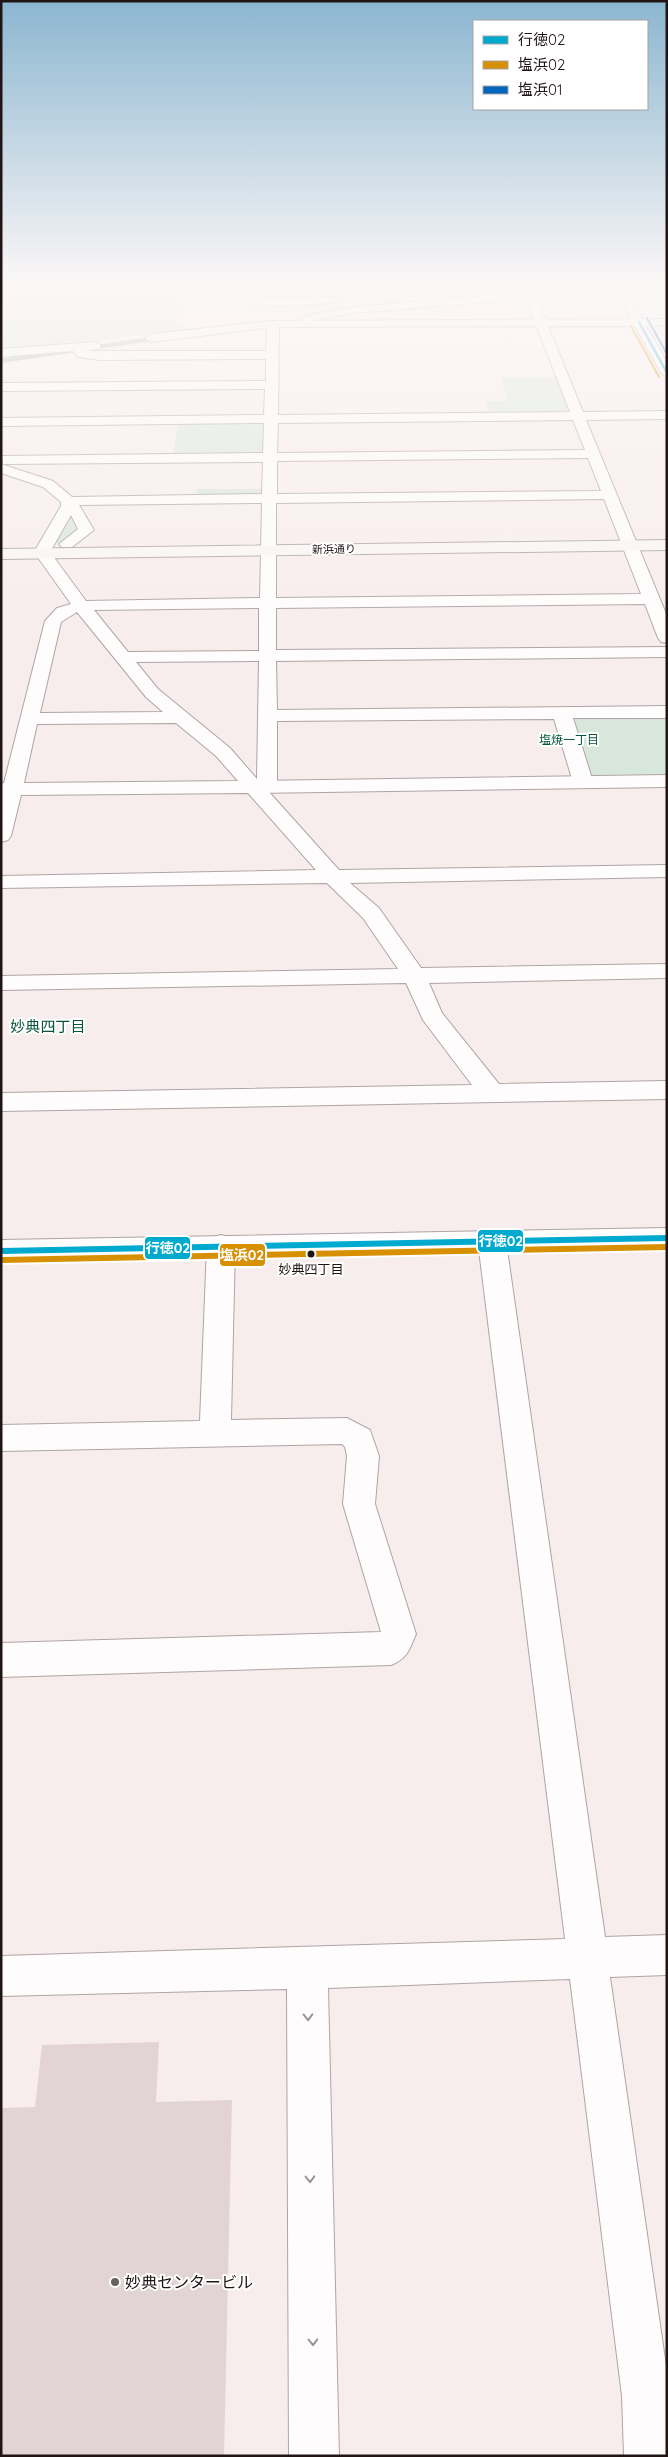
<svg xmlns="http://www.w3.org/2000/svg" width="668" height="2457" font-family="Quicksand,'Noto Sans JP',sans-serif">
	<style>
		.green { fill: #d7e7dc }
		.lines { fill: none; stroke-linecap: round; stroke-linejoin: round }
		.stream { stroke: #a0b8ac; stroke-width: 4 }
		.building { fill: #e2d4d5 }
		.minor-casing { stroke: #afa4a4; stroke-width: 2 }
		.tertiary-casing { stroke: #afa4a4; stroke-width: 2 }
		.secondary-casing { stroke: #afa4a4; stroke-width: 2 }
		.minor { fill: #fefcfc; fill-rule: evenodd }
		.tertiary { fill: #fefcfc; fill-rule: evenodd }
		.secondary { fill: #fbf6f6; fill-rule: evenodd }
		.bus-1-far1-casing { stroke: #fff; stroke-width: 4.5 }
		.bus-1-casing { stroke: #fff; stroke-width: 10 }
		.bus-2-far1-casing { stroke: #fff; stroke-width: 4.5 }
		.bus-2-casing { stroke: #fff; stroke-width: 10 }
		.bus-3-casing { stroke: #fff; stroke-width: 4.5 }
		.bus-1-far1 { stroke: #00a9ce; stroke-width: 2.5 }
		.bus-1 { stroke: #00a9ce; stroke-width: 6 }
		.bus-2-far1 { stroke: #d79003; stroke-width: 2.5 }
		.bus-2 { stroke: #d79003; stroke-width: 6 }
		.bus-3 { stroke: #0065bd; stroke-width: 2.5 }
		.oneway { stroke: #9a9494 }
		.bus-dot { fill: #201415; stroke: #fff; stroke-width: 2 }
		.poi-dot { fill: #6c6061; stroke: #fff; stroke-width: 2 }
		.labels { text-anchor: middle; stroke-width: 4; stroke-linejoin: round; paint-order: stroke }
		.far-street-label { font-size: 11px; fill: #201415; stroke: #fff }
		.far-neighbourhood-label { font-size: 12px; fill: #08543b; stroke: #fff }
		.bus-label { font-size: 13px; fill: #201415; stroke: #fff }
		.neighbourhood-label { font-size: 15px; fill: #08543b; stroke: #fff }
		.near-poi-label { font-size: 16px; fill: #201415; stroke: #fff; text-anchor: start }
		.line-badge { stroke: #fff; stroke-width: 2 }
		.badge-label { font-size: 14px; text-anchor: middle; font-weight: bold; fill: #fff }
	</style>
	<rect width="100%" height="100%" fill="#f8eded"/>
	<g class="green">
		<path d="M1 287H166L184 313 173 315 188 329 53 345 1 348Z"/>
		<path d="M557 377 572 411 489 414 485 401H508L501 378Z"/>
		<path d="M184 423H260L266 425 265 453 260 455 173 454 178 425Z"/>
		<path d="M197 489H264V495L196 497Z"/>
		<path d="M72 510 82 530 62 544 53 542Z"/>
		<path d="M667 716V776L591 778 570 720 575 717Z"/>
	</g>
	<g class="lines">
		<path class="stream" d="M1 361 158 338"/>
	</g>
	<path class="building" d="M159 2042 156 2102 232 2100 224 2456H1V2108L35 2107 42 2045Z"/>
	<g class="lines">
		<g class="minor-casing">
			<g id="minor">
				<path d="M237 287H248L258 299 334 297 340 300 334 303 286 306 255 305 251 304Z"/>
				<path d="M592 287H644L639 290 537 299 583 412 667 411V419L586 420 667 616V643L661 642 658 638 645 604 276 608V650L667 647V657L276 661 277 710 667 706V718H573L593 782 590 786 583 788 576 786 573 782 554 719 277 721V787L274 791 269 792 339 870 667 865V877L350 883 379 908 421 968 667 964V978L429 983 442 1013 499 1084 667 1081V1099L1 1111V1093L472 1085 423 1020 406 983 1 990V976L398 969 363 918 327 883 1 888V876L316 870 248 793 21 795 11 836 8 840 1 842V783H4L45 621 57 608 71 604 34 552 61 506V502L43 487 1 473V464L53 481 72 497 262 494 263 462 3 464 1 456 263 453 264 423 1 426V418L264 415 265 389 1 391V383L266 381V359L100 360 78 357 73 351 1 357V349L95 342 99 343 101 346 99 349 86 351H266L267 329 265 324 271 321 275 322 279 329 278 415 570 412 526 299 353 313 316 320 302 326 296 323 309 315 353 307ZM573 420 585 450 277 453 278 423ZM588 458 601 491 277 494V461ZM604 499 641 594 276 598V503ZM262 503 260 598 86 601 50 552 71 515 78 529 59 544 62 547H72L94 530 79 505ZM259 608V651L128 652 94 610ZM77 612 146 697 163 712 40 713 61 622ZM259 661 257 779 230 748 158 689 136 662ZM176 723 216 756 238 781 24 783 37 724Z"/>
				<path d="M492 1231 502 1235 506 1242 605 1937 667 1935V1975L610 1977 667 2373V2456H624L622 2396 570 1979 328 1988 339 2456H289L287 1989 1 1996V1956L565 1939 478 1242 482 1235Z"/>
				<path d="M221 1235 231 1238 235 1246 231 1420 347 1418 370 1430 379 1456 375 1504 416 1634C409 1650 408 1658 391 1665L1 1677V1643L381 1632 343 1504 347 1456 345 1447 342 1444 1 1451V1425L200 1421 207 1246 211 1238Z"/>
			</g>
		</g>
		<g class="tertiary-casing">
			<g id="tertiary">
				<path d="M616 287H624L642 319H667V325L646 326 667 362V377L661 373 635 326 271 327 151 342 145 338 151 334 271 321 631 319Z"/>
				<path d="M667 775V787L255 793 248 791 245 787 248 783 255 781Z"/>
				<path d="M667 1228V1249L1 1262V1240Z"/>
			</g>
		</g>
		<g class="secondary-casing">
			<path id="secondary" d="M667 540V550L1 559V549Z"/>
		</g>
		<use href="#minor" class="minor"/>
		<use href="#tertiary" class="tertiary"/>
		<use href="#secondary" class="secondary"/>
		<g class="bus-1-far1-casing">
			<path id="bus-1-far1" d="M639 322 667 373"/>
		</g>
		<g class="bus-1-casing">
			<path id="bus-1" d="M1 1251 667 1238"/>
		</g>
		<g class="bus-2-far1-casing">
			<path id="bus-2-far1" d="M631 326 659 377"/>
		</g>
		<g class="bus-2-casing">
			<path id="bus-2" d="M1 1260 667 1247"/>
		</g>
		<g class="bus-3-casing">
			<path id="bus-3" d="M647 318 667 354"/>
		</g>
		<use href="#bus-1-far1" class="bus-1-far1"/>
		<use href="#bus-1" class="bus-1"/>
		<use href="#bus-2-far1" class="bus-2-far1"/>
		<use href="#bus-2" class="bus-2"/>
		<use href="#bus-3" class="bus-3"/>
	</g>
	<defs><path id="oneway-chevron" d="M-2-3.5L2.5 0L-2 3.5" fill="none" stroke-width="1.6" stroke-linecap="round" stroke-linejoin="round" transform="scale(1.25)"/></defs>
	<g class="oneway">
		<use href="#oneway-chevron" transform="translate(308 2017) rotate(89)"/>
		<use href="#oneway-chevron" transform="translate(310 2179) rotate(89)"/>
		<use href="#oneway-chevron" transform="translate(313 2342) rotate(89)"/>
	</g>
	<linearGradient id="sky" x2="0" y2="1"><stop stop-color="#8bb6d0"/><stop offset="0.45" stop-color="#fcf7f7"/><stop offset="1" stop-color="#fcf7f7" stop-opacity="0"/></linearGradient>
	<rect width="668" height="631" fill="url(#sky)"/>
	<circle class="bus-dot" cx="311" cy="1254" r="4.5"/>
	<circle class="poi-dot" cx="115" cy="2282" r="5"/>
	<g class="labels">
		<g class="far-street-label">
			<text transform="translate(334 549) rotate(-1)" y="4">新浜通り</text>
		</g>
		<g class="far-neighbourhood-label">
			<text x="569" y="744">塩焼一丁目</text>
		</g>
		<g class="bus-label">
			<text x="311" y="1274">妙典四丁目</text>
		</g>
		<g class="neighbourhood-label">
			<text x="48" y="1032">妙典四丁目</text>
		</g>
		<g class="near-poi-label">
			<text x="125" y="2288">妙典センタービル</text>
		</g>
	</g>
	<g class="line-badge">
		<rect x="477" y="1229" width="47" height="24" rx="5" fill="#00a9ce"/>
		<rect x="144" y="1236" width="47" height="24" rx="5" fill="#00a9ce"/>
		<rect x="219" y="1243" width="47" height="24" rx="5" fill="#d79003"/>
	</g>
	<g class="badge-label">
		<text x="501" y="1246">行徳02</text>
		<text x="168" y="1253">行徳02</text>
		<text x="242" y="1260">塩浜02</text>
	</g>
	<rect width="668" height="2457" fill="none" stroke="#201415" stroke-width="5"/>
	<rect x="473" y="20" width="175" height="90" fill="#ffffff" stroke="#a6a1a1"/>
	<rect x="483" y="36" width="25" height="8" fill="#00a9ce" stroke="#a6a1a1"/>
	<text x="518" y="45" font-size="15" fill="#201415">行徳02</text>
	<rect x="483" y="61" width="25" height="8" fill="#d79003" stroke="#a6a1a1"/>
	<text x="518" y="70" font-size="15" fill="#201415">塩浜02</text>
	<rect x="483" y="86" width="25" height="8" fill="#0065bd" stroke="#a6a1a1"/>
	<text x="518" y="95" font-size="15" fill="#201415">塩浜01</text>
</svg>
